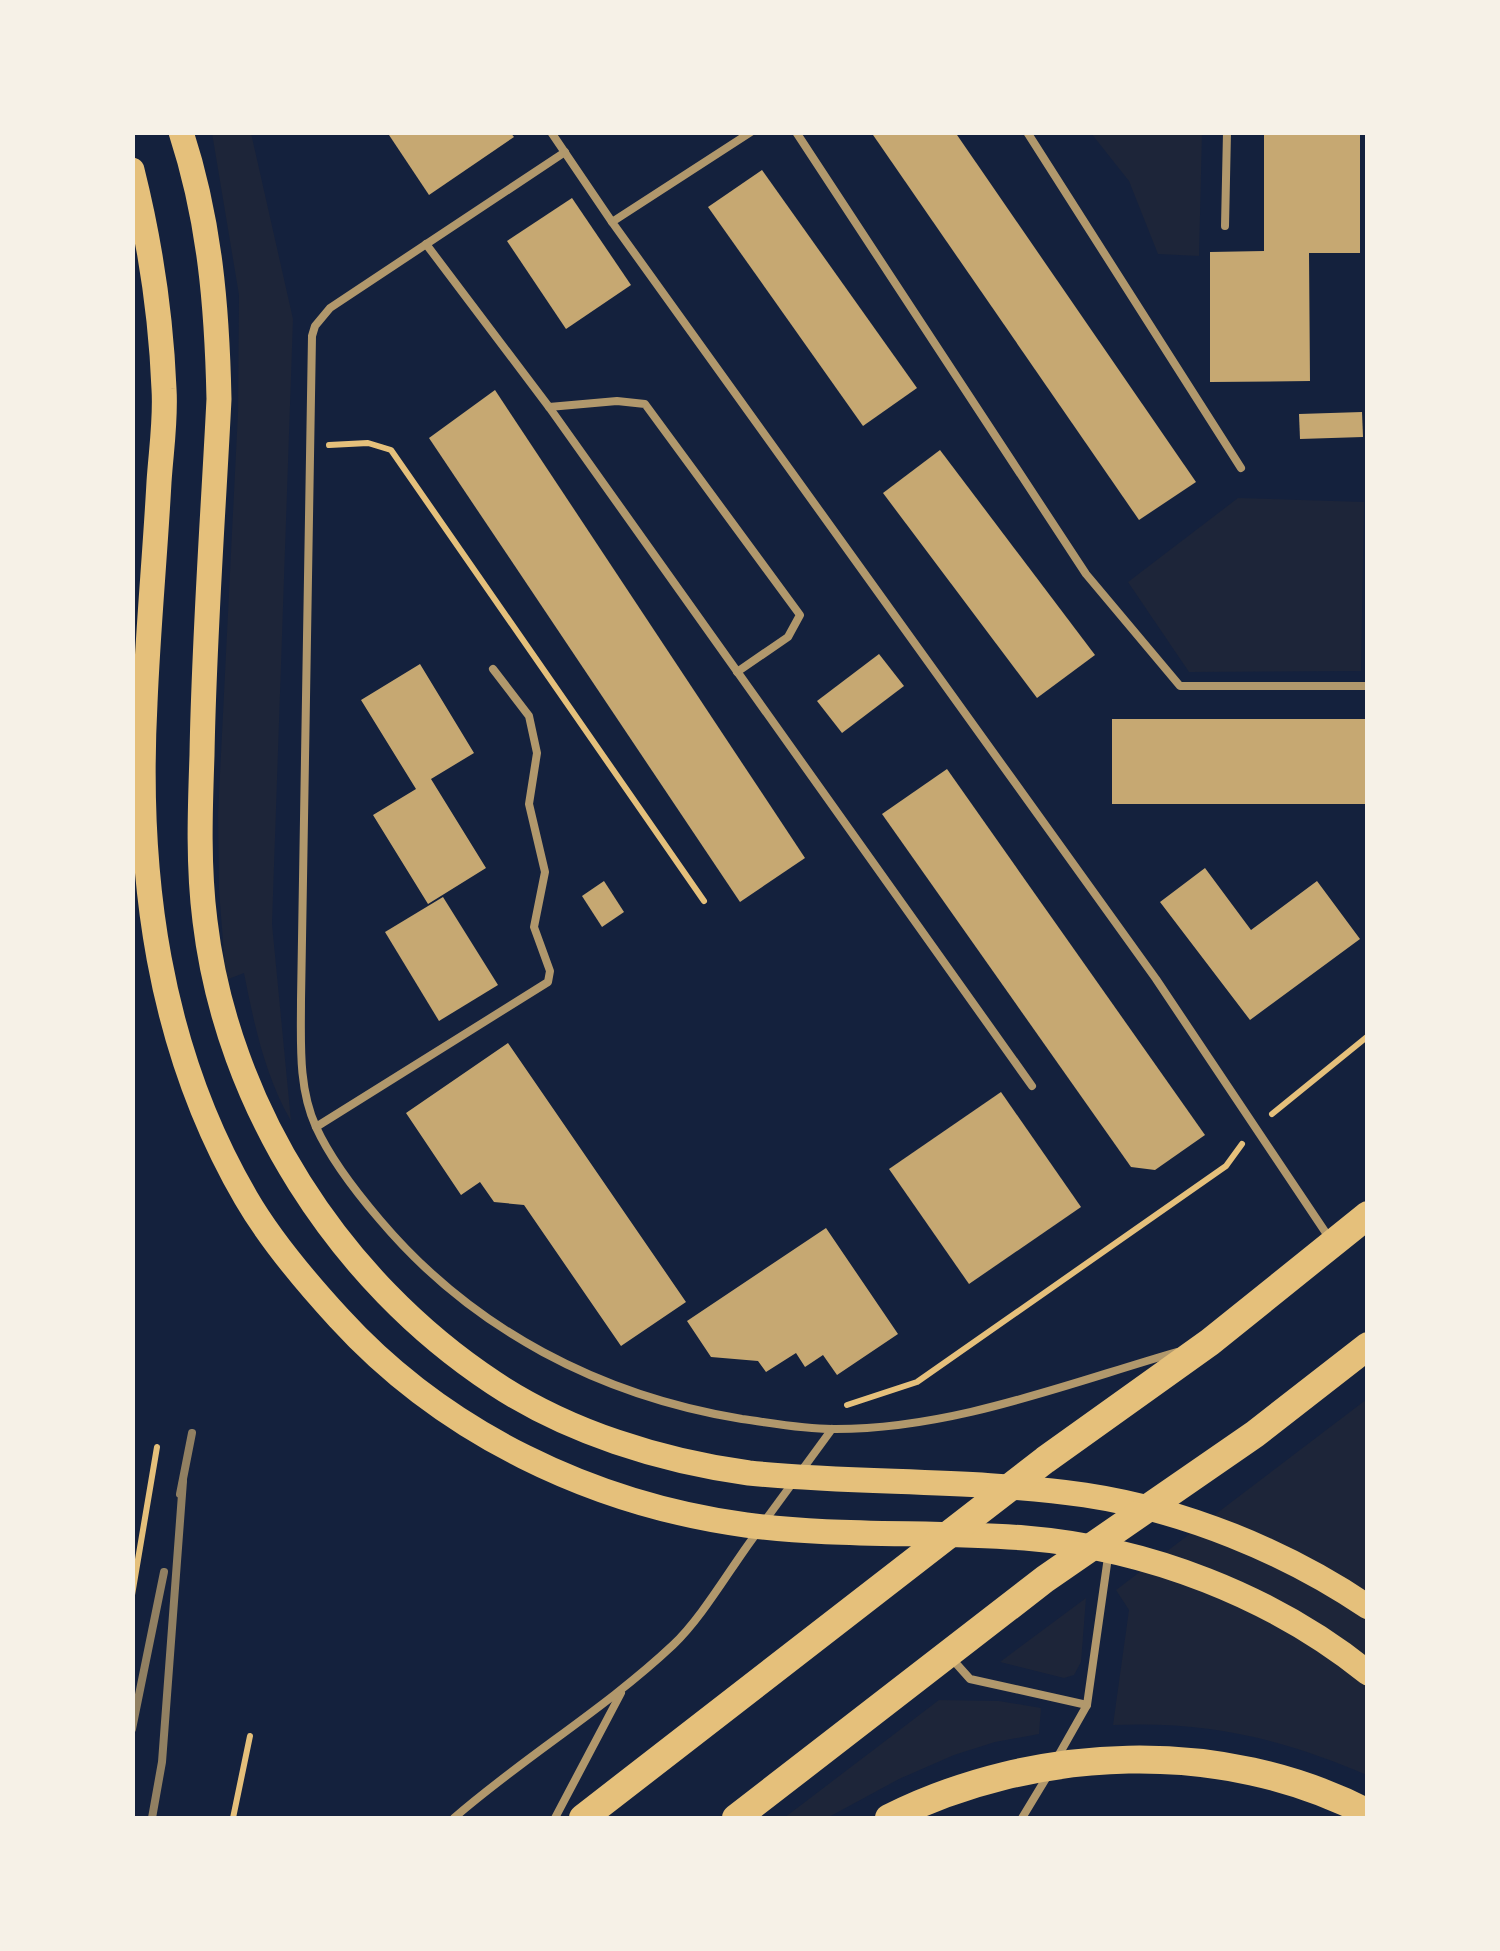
<svg xmlns="http://www.w3.org/2000/svg" width="1500" height="1951" font-family="Ubuntu,sans-serif">
	<style>
		.green { fill: #1d2539 }
		.building { fill: #c6a872 }
		.lines { fill: none; stroke-linecap: round; stroke-linejoin: round }
		.path { stroke: #e5c07b; stroke-width: 6 }
		.service { stroke: #b1986c; stroke-width: 8 }
		.primary { stroke: #e5c07b; stroke-width: 25 }
		.trunk { stroke: #e5c07b; stroke-width: 28 }
		.rail { stroke: #918062; stroke-width: 8 }
	</style>
	<rect width="100%" height="100%" fill="#14213d"/>
	<g class="green">
		<path d="M212 133H251L293 319 272 924 291 1121C265 1076 254 1024 244 973L226 980 219 890 218 814 238 412 239 295Z"/>
		<path d="M1091 133H1202L1199 256 1158 254 1129 181Z"/>
		<path d="M1238 498 1364 502 1361 671 1189 672 1128 582Z"/>
		<path d="M1367 1399V1775C1279 1738 1209 1721 1113 1725L1129 1610 1116 1590Z"/>
		<path d="M1086 1598 1081 1662 1074 1675 1064 1678 1000 1662Z"/>
		<path d="M939 1700 999 1701 1041 1708 1039 1734 995 1742 954 1755 899 1779 827 1818H784Z"/>
	</g>
	<g class="building">
		<path d="M387 132H510L514 137 429 195Z"/>
		<path d="M871 132H955L1196 482 1139 520Z"/>
		<path d="M1264 132H1360V253H1309L1310 381 1210 382V252L1264 251Z"/>
		<path d="M762 170 917 388 863 426 708 207Z"/>
		<path d="M572 198 631 285 566 329 507 241Z"/>
		<path d="M495 390 805 858 740 902 429 438Z"/>
		<path d="M1362 412 1363 437 1300 439 1299 414Z"/>
		<path d="M940 450 1095 655 1037 698 883 493Z"/>
		<path d="M879 654 904 686 842 733 817 701Z"/>
		<path d="M420 664 474 753 431 779 486 868 428 904 373 815 416 789 361 700Z"/>
		<rect x="1112" y="719" width="256" height="85"/>
		<path d="M947 769 1205 1135 1155 1170 1131 1167 882 814Z"/>
		<path d="M1205 868 1251 930 1317 881 1360 939 1250 1020 1160 902Z"/>
		<path d="M604 881 624 912 602 927 582 896Z"/>
		<path d="M443 897 498 985 439 1021 385 932Z"/>
		<path d="M508 1043 686 1302 621 1346 524 1205 494 1202 480 1182 461 1195 406 1113Z"/>
		<path d="M1001 1092 1081 1207 969 1284 889 1169Z"/>
		<path d="M826 1228 898 1334 837 1375 823 1355 805 1367 796 1353 766 1372 758 1361 711 1357 687 1321Z"/>
	</g>
	<g class="lines">
		<g class="path">
			<path d="M329 445 368 443 391 450 704 901"/>
			<path d="M1272 1114 1368 1036"/>
			<path d="M847 1405 917 1382 1226 1166 1242 1144"/>
			<path d="M132 1595 157 1447"/>
			<path d="M233 1818 250 1736"/>
		</g>
		<g class="service">
			<path d="M551 132 612 222"/>
			<path d="M751 132 612 222 1156 979 1330 1239"/>
			<path d="M796 132 1086 574 1180 686H1368"/>
			<path d="M1027 132 1241 468"/>
			<path d="M565 152 330 308 315 326 312 336 301 1000C301 1042 298 1088 316 1127 331 1160 356 1192 380 1220 473 1330 601 1396 742 1419 772 1423 802 1429 832 1429 950 1430 1066 1384 1177 1352"/>
			<path d="M1225 226 1227 132"/>
			<path d="M426 244 549 407 1032 1086"/>
			<path d="M549 407 617 401 645 404 800 615 788 637 737 672"/>
			<path d="M316 1127 548 982 550 971 534 927 545 872 529 804 537 753 529 716 493 669"/>
			<path d="M802 1470 832 1429"/>
			<path d="M764 1522 794 1481"/>
			<path d="M953 1660 970 1679 1087 1705"/>
			<path d="M1057 1758 1087 1705 1108 1557"/>
			<path d="M454 1818C524 1757 605 1709 673 1645 702 1618 731 1567 756 1534"/>
			<path d="M555 1818 621 1693"/>
			<path d="M1022 1818 1048 1775"/>
		</g>
		<g class="primary">
			<path d="M181 132C210 221 217 307 219 399 213 518 204 636 202 755 200 811 198 866 205 921 227 1106 339 1281 494 1383 568 1432 661 1461 749 1473 860 1484 974 1479 1085 1495 1184 1510 1285 1551 1368 1607"/>
			<path d="M132 170C150 242 161 315 164 389 166 420 161 451 159 482 155 556 148 629 145 703 136 875 158 1047 246 1198 271 1241 305 1281 339 1318 444 1433 592 1504 746 1525 836 1537 934 1531 1025 1538 1148 1548 1272 1596 1368 1673"/>
		</g>
		<g class="trunk">
			<path d="M583 1818 1045 1460 1210 1342 1368 1215"/>
			<path d="M736 1818 1045 1579 1255 1434 1368 1346"/>
			<path d="M889 1818C1035 1745 1222 1737 1368 1813"/>
		</g>
		<g class="rail">
			<path d="M180 1494 192 1433"/>
			<path d="M132 1729 164 1572"/>
			<path d="M152 1818 162 1762 183 1481"/>
		</g>
	</g>
	<rect width="1500" height="1951" fill="none" stroke="#f6f1e7" stroke-width="270"/>
</svg>
